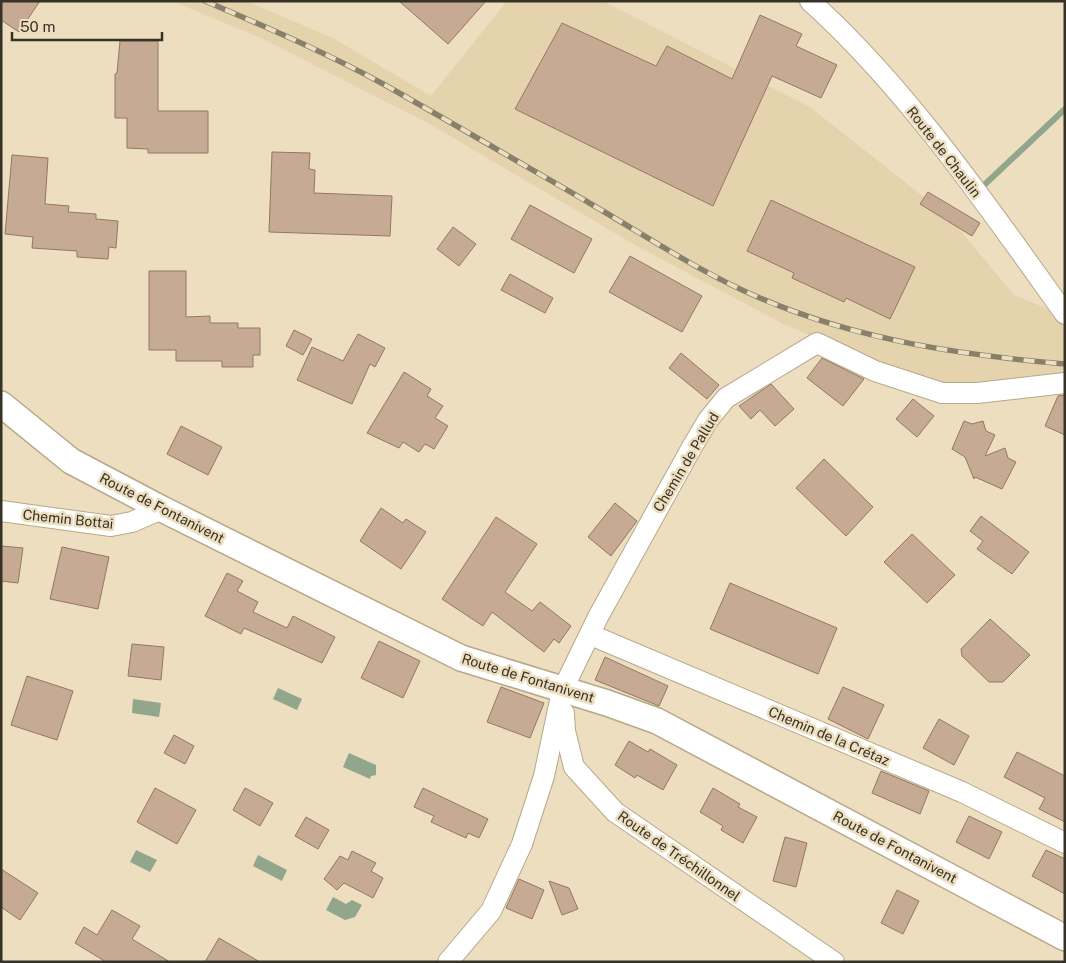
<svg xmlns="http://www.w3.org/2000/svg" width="1066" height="963" font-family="'Public Sans',sans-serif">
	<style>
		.built { fill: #e5d3ae }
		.water { fill: #91a68a }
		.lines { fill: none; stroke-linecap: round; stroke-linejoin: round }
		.stream { stroke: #91a68a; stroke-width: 6 }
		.building { fill: #c7aa94; stroke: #927864 }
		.minor-casing { stroke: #b6a88a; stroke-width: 22 }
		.tertiary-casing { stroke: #b6a88a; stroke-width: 28 }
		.minor { stroke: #fff; stroke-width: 20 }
		.tertiary { stroke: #fff; stroke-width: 25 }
		.rail-casing { stroke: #89806c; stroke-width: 5.5 }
		.rail { stroke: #ecdebf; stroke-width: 4; stroke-dasharray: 11; stroke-linecap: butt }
		.labels { text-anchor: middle; stroke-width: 5; stroke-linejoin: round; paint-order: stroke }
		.street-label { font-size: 14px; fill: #373226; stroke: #ecdebf }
	</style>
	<rect width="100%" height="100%" fill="#ecdebf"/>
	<path class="built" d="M172 1H246L333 38 431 96 507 1H603L810 107 949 217 1014 295 1065 316V379L939 384 859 356 785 325 637 246 426 122 263 39Z"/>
	<g class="water">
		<path d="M278 688 302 699 297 710 273 699Z"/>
		<path d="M133 699 161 703 159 717 132 713Z"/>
		<path d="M349 753 376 765V775L371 776 370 779 343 767Z"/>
		<path d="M136 850 157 860 150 872 130 862Z"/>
		<path d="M258 855 287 870 282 881 253 866Z"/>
		<path d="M333 897 346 904 352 900 362 905 355 917 345 920 326 910Z"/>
	</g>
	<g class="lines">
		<path class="stream" d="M980 189 1065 109"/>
	</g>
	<g class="building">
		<path d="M1 1H40L19 32 1 20Z"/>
		<path d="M399 1H486L448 44Z"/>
		<path d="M760 15 802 34 796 46 837 65 821 98 772 76 713 206 515 109 562 23 656 66 667 46 732 79Z"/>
		<path d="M120 41H158V111H208V153H148V149L127 148V118H115V74L117 73Z"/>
		<path d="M272 152 310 153 309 169 315 170 314 193 392 196 390 236 269 232Z"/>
		<path d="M12 155 48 158 45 204 69 206 68 212 96 214V219L118 221 116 248 109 247 108 259 77 257V251L32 248 33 237 5 234Z"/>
		<path d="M928 192 980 223 972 236 920 204Z"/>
		<path d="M771 200 915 267 890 319 846 298 844 302 792 278 794 273 747 251Z"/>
		<path d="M530 205 592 239 574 273 511 239Z"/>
		<path d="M453 227 476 244 459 266 437 249Z"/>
		<path d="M630 256 702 296 682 332 609 292Z"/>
		<path d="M149 271H186V317L210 316V323H238V328H260V355H253V367H222V361H176V350H149Z"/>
		<path d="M510 274 553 298 545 313 501 290Z"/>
		<path d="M294 330 312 339 303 355 286 346Z"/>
		<path d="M358 334 385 348 375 367 370 364 352 404 297 380 312 347 343 361Z"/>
		<path d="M681 353 719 385 707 399 669 368Z"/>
		<path d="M822 358 864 379 843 406 807 378Z"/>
		<path d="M404 372 431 389 427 396 443 406 435 418 448 426 434 449 425 444 419 452 403 442 399 448 367 433Z"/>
		<path d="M771 384 794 409 775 426 760 410 751 419 739 406Z"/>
		<path d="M1065 395V435L1045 426 1058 396Z"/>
		<path d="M913 399 934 416 917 437 896 419Z"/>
		<path d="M964 421 972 424 983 421 986 431 995 435 985 456 1005 448 1008 458 1016 462 1002 489 975 477 974 479 965 457 952 449Z"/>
		<path d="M181 426 222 447 208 475 167 454Z"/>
		<path d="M824 459 873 507 846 536 796 488Z"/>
		<path d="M615 503 637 521 611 556 588 537Z"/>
		<path d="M381 508 403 523 406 519 426 532 401 569 360 541Z"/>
		<path d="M981 516 1029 552 1012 574 977 549 983 541 970 531Z"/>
		<path d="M496 517 537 544 505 592 532 611 540 602 571 626 559 643 554 639 544 652 492 612 483 626 442 599Z"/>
		<path d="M912 534 955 575 927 603 884 562Z"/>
		<path d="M1 546 23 548 18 583 1 581Z"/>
		<path d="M62 547 109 557 98 609 50 599Z"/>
		<path d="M227 573 243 581 237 591 258 602 253 612 287 628 293 616 335 637 322 663 244 628 241 634 205 616Z"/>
		<path d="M730 583 837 628 818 674 710 629Z"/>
		<path d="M990 619 1030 655 1003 682H989L962 656 961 649Z"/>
		<path d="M379 641 420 661 403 698 361 678Z"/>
		<path d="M132 644 164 647 161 680 128 676Z"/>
		<path d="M605 657 668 686 659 706 595 680Z"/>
		<path d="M27 676 73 691 57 740 11 725Z"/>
		<path d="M501 687 544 703 530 738 487 722Z"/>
		<path d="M843 687 884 705 868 739 828 719Z"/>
		<path d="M939 719 969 736 954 765 923 748Z"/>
		<path d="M174 735 194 746 185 764 164 753Z"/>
		<path d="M629 741 648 752 650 749 677 765 663 790 637 775 635 778 615 765Z"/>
		<path d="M1017 752 1065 776V822L1039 809 1045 798 1004 777Z"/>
		<path d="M881 771 929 791 920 814 872 793Z"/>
		<path d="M155 788 196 810 177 844 137 822Z"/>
		<path d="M245 788 273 803 260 826 233 810Z"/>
		<path d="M423 788 488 819 479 838 468 833 466 838 431 822 434 816 414 807Z"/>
		<path d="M713 788 740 804 738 807 757 817 743 843 721 830 723 826 700 812Z"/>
		<path d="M969 816 1002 832 989 859 956 842Z"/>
		<path d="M306 817 329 830 318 849 295 836Z"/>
		<path d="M785 837 807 843 796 887 773 881Z"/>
		<path d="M1046 850 1065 859V894L1032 876Z"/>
		<path d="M352 851 376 863 371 871 383 878 373 898 344 883 337 890 324 879 340 856 348 860Z"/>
		<path d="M1 869 38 893 20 920 1 907Z"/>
		<path d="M519 879 544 890 532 919 506 908Z"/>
		<path d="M549 881 569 888 578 909 562 915Z"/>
		<path d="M897 890 919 901 903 934 881 923Z"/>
		<path d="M112 910 140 926 132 939 170 962H106L75 943 84 927 97 935Z"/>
		<path d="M219 938 260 962H205Z"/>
	</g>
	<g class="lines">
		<g class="minor-casing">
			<g id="minor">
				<path d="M810 1C907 88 989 208 1065 314"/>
				<path d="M1 511 111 526 132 522 162 509"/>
				<path d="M591 635 962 792 1065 843"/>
				<path d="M564 713 565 731 574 767 615 812 834 962"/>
				<path d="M448 962 491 911 522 844 544 776 562 691 598 617 692 447 708 420 726 398 817 343 875 371 942 393H977L1065 383"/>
			</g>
		</g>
		<g class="tertiary-casing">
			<path id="tertiary" d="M1 404 71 461 162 509 461 658 607 703 657 721 1065 938"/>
		</g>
		<use href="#minor" class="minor"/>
		<use href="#tertiary" class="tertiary"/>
		<g class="rail-casing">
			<path id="rail" d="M205 1C266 27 327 53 385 85 454 124 522 164 591 204 646 236 701 273 760 298 857 340 961 355 1065 364"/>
		</g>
		<use href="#rail" class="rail"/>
	</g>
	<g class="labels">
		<g class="street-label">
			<text transform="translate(944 152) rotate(52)" y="5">Route de Chaulin</text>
			<text transform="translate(686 462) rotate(-59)" y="5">Chemin de Pallud</text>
			<text transform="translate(162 508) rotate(27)" y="5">Route de Fontanivent</text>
			<text transform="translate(68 519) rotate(6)" y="5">Chemin Bottai</text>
			<text transform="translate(528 678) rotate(17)" y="5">Route de Fontanivent</text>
			<text transform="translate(829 736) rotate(23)" y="5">Chemin de la Crétaz</text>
			<text transform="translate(895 847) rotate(28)" y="5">Route de Fontanivent</text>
			<text transform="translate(679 856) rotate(35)" y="5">Route de Tréchillonnel</text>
		</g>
	</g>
	<rect width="1066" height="963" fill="none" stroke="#373226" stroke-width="5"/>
	<path d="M12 32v8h150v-8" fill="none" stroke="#373226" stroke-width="2.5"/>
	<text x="20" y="32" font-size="15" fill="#373226" stroke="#ecdebf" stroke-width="4" paint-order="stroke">50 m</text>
</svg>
